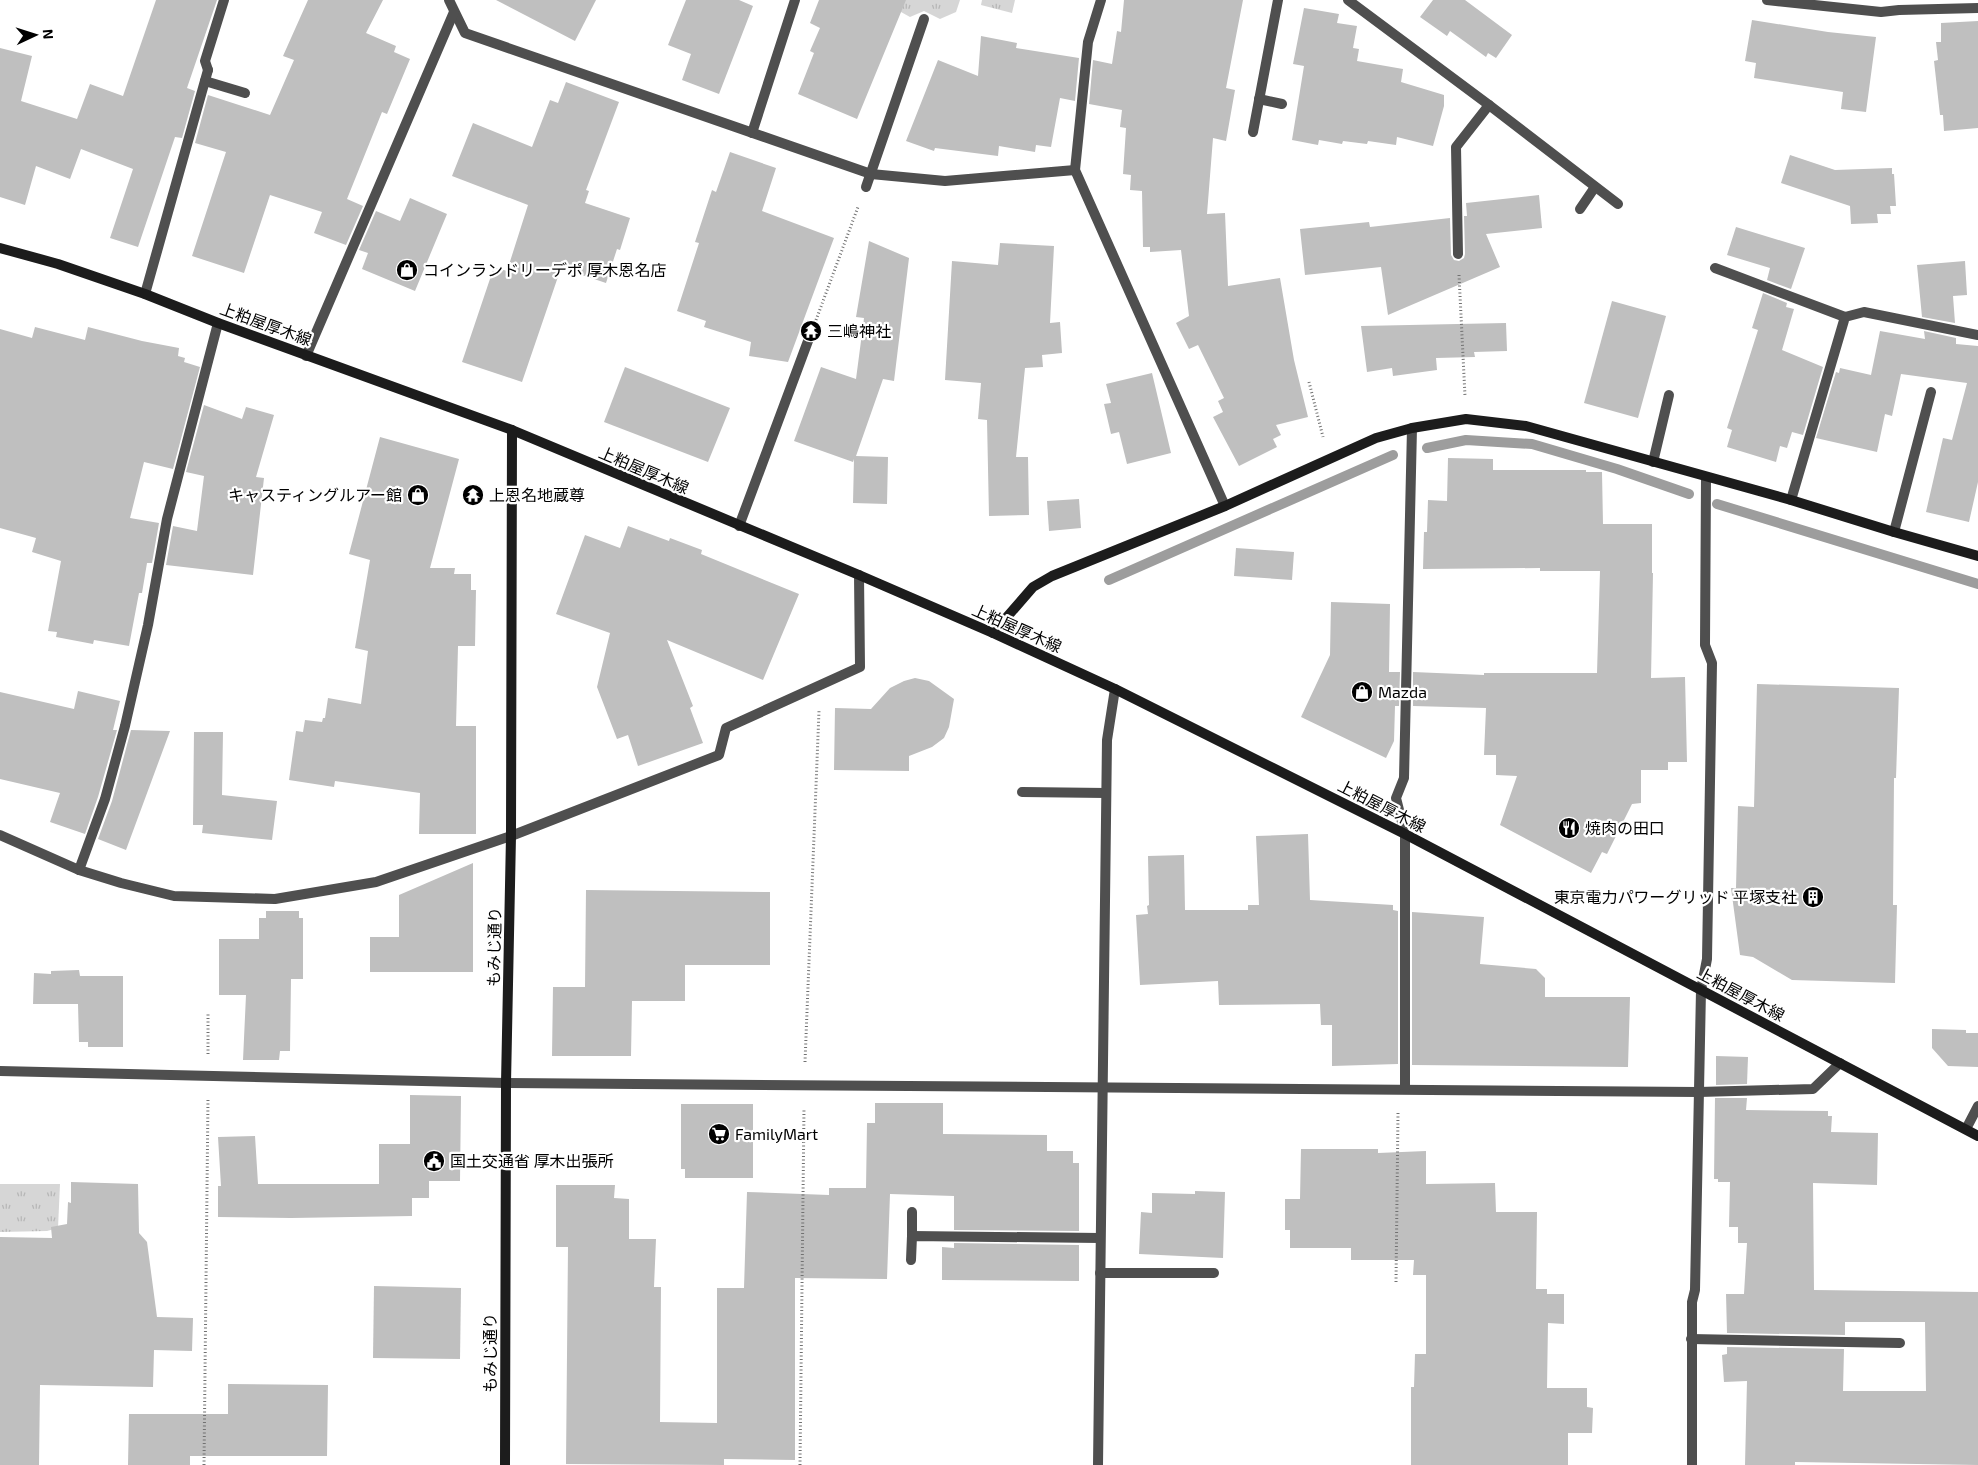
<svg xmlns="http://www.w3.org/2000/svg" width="1978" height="1465" font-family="'Exo 2','Noto Sans JP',sans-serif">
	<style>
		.park { fill: url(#park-tufts) }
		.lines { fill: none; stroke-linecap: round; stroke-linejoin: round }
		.stream { stroke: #9d9d9d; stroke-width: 10 }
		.building { fill: #bfbfbf }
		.path { stroke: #717171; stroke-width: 3; stroke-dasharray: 1 2.5; stroke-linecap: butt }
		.lane { stroke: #4f4f4f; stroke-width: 10 }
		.street { stroke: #4f4f4f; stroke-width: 10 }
		.secondary { stroke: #1c1c1c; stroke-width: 10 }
		.labels { text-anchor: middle; stroke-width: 4.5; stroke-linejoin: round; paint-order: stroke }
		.poi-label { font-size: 16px; fill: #000; stroke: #fff; text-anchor: start }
		.street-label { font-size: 16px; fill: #000; stroke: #fff }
	</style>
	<defs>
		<pattern id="park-tufts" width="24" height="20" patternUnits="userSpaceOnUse" patternTransform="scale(1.25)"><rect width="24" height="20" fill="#d6d6d6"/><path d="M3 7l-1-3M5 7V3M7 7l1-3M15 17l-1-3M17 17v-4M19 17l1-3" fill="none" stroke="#b6b6b6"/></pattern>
	</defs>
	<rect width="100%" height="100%" fill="#fff"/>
	<g class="park">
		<path d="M892 0H960L956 12 940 19 924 11 910 17 892 7Z"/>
		<path d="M982 0H1015L1012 13 981 5Z"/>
		<path d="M0 1184H60L58 1228 47 1231 0 1232Z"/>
	</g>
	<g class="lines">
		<g class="stream">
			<path d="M1427 448 1466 440 1532 444 1617 469 1689 494"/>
			<path d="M1717 504 1978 584"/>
			<path d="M1109 580 1393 455"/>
		</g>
	</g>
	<g class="building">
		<path d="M156 0H217L187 88 195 91 182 138 175 137 138 247 110 238 133 169 81 149 70 179 36 166 25 205 0 197V48L32 56 21 101 77 119 90 84 123 96Z"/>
		<path d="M308 0H383L366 33 396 46 394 52 410 59 387 114 382 112 347 199 363 206 346 245 314 233 322 212 270 195 244 273 192 256 226 152 195 143 208 95 270 115 294 60 283 56Z"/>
		<path d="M496 0H596L575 41Z"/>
		<path d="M686 0H739L753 6 719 94 682 80 691 54 668 45Z"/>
		<path d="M819 0H906L857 119 798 94 814 53 810 51 820 28 810 23Z"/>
		<path d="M1124 0H1243L1226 88 1235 90 1226 141 1213 138 1207 214 1225 213 1228 286 1280 278 1294 360 1308 417 1276 425 1281 435 1273 439 1277 447 1239 466 1213 417 1223 412 1218 401 1224 398 1198 345 1189 349 1176 323 1189 316 1181 250 1150 252V247H1143L1142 191 1130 190 1131 175 1123 174 1126 128 1120 127 1122 110 1089 104 1093 60 1112 64 1117 31 1121 32Z"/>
		<path d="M1433 0H1465L1512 35 1496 58 1488 53 1486 57 1450 31 1447 36 1420 17Z"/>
		<path d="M1304 8 1339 14 1337 23 1357 26 1353 48 1359 49 1357 61 1403 69 1401 82 1444 95V106L1433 146 1397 137 1396 145 1368 141 1367 144 1343 141 1342 144 1319 140 1318 145 1292 140 1304 66 1293 64Z"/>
		<path d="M1752 20 1828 32 1876 37 1866 112 1841 109 1843 92 1754 78 1756 63 1745 61Z"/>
		<path d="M1978 21V128L1944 131 1943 115H1940L1934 61 1938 60 1936 42H1941V23Z"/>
		<path d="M981 36 1017 43 1016 48 1079 58 1075 101 1060 98 1051 147 1036 145 1035 152 999 146 998 156 935 148 934 151 906 141 938 60 978 76Z"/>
		<path d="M566 82 619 102 586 190 589 191 585 203 630 218 620 250 617 249 606 283 561 268 522 382 462 362 494 267 507 271 528 205 452 176 473 123 532 147 550 100 558 103Z"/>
		<path d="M730 152 776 168 762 211 834 238 788 362 749 356 751 342 704 327 706 321 677 311 699 243 695 242 712 190 716 192Z"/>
		<path d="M1790 155 1835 170 1892 168V174H1894L1896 206H1890L1891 214H1877L1878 223 1851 224 1850 206 1781 183Z"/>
		<path d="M1539 195 1542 228 1486 234 1500 267 1388 315 1381 267 1305 275 1300 229 1369 222 1370 227 1450 218 1451 255 1454 260 1459 261 1464 258 1465 254 1464 216H1467L1466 203Z"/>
		<path d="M410 198 447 214 415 291 362 269 368 253 359 250 376 211 400 221Z"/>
		<path d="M1736 227 1805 248 1791 289 1767 280 1770 268 1727 255Z"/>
		<path d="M869 241 909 258 894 381 883 379 856 456 888 457 887 504 853 503 854 459 853 462 794 441 821 367 856 379 864 318 856 317Z"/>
		<path d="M1000 243 1054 246 1050 323 1060 322 1062 353 1042 355 1043 367 1025 368 1016 457H1028L1029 515 989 516 987 420 978 419 981 383 945 380 952 261 998 265Z"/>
		<path d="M1965 261 1967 295 1953 296 1955 323 1922 317 1917 265Z"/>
		<path d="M1763 293 1787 303 1786 307 1794 309 1782 350 1823 367 1803 435 1792 432 1787 448 1780 446 1776 462 1727 447 1732 430 1727 428 1758 330 1752 328Z"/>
		<path d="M1612 301 1666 316 1638 418 1584 403Z"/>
		<path d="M1506 323 1507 351 1474 352 1475 357 1436 358 1437 370 1393 376 1392 368 1367 372 1361 326Z"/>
		<path d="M35 327 85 340 88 327 142 341 179 348 178 356 185 358 184 362 200 367 173 469 144 462 130 518 159 523 152 563H147L142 593H139L129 646 94 640 93 644 56 637 57 632 48 631 61 561 32 552 36 538 0 528V329L32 338Z"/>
		<path d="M1880 331 1925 339 1924 331 1956 338V344L1978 346V482L1969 522 1926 512 1943 438 1952 440 1967 383 1901 374 1892 416 1885 414 1877 452 1816 438 1836 372 1839 373 1840 368 1871 375Z"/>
		<path d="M625 367 730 408 708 462 604 422Z"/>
		<path d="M1152 373 1171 453 1127 464 1119 432 1111 434 1104 404 1111 403 1106 384Z"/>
		<path d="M204 405 242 419 246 407 274 415 256 477 264 478 253 575 166 565 173 526 197 531 204 476 186 472Z"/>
		<path d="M380 437 459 459 430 568H455L454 574H471V590H476L475 646H458L456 726H476V834H419L420 793 335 781 334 787 289 780 296 731 303 732 305 720 322 722 323 718H325L328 698 361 704 368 651 355 648 370 560 349 554Z"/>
		<path d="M1448 458 1493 459V470H1586V472H1602L1603 524H1652V573H1653L1651 678 1685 677 1687 762H1668V770H1641V803L1632 804 1607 854 1602 852 1591 873 1500 825 1517 776 1496 775V755H1484L1486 708 1413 706V672L1484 675V673H1597L1600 571H1540V568L1423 569 1424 532H1427L1428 500 1447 501Z"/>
		<path d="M1079 499 1081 528 1049 531 1047 501Z"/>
		<path d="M628 526 669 541 670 538 702 550 701 554 799 594 763 680 667 640 693 706 690 708 703 743 638 766 628 735 617 739 597 687 610 633 556 614 585 535 620 548Z"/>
		<path d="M1236 548 1294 552 1292 580 1234 576Z"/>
		<path d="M1331 602 1390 604 1389 672H1400L1399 706H1395L1394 741 1386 758 1301 717 1330 655Z"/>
		<path d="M915 678 929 681 954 699 949 727 944 738 932 747 909 756V771L834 770 835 708 871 709 890 688 904 681Z"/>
		<path d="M1757 684 1899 688 1896 778H1894L1893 905H1897L1895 983 1792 980 1753 957 1740 955 1731 888H1736L1738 806 1754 807Z"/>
		<path d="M78 691 120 701 113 730H117L98 797 85 834 50 822 60 793 0 779V692L74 709Z"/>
		<path d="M131 730 170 731 126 850 98 839 112 801Z"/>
		<path d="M194 732H223L222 795 277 801 272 840 202 833 203 825H193Z"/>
		<path d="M1308 834 1310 900 1393 905V910L1398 911V1064L1332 1066V1025H1321L1320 1004 1219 1005 1218 981 1140 985 1136 915 1148 914 1147 906 1149 905 1148 856 1184 855 1185 910H1248V905H1259L1256 836Z"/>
		<path d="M473 863V972H370V937H399V895Z"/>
		<path d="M586 890 770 892V965H685V1001H632L631 1056H552L553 987H585Z"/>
		<path d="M266 911H299V918H303V979H291L290 1051H280L279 1060H243L246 995H219V939H259V918H266Z"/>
		<path d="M1412 912 1484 917 1480 964 1536 969 1545 978V997H1630L1628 1067 1412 1065Z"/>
		<path d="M79 970 80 976H123V1047H88V1042H79L78 1004H33L34 973 51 974V971Z"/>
		<path d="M1932 1029 1966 1030V1033H1978V1067L1948 1066 1932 1048Z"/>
		<path d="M1716 1056 1748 1057 1747 1084 1716 1085Z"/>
		<path d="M410 1095 461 1096 460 1181H429V1198H412V1216L291 1218 218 1217V1186H221L218 1137 255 1136 258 1184H379V1144H410Z"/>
		<path d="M1715 1098H1747L1746 1110 1828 1111V1116H1832L1831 1132 1878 1133 1877 1185 1813 1183 1814 1290 1978 1292V1465L1795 1462V1465H1745L1747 1381 1724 1382 1722 1355 1727 1354V1347L1844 1349 1843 1391H1926L1925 1322H1845V1335L1727 1333 1726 1294H1744L1747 1243H1738V1227H1729L1730 1182H1718V1179H1714Z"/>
		<path d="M875 1103H943V1134L1047 1135V1151H1073V1163H1079V1231L954 1230V1196L890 1194 887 1279 795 1278V1460L724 1459V1465L566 1464 568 1247H556V1185H615L614 1198 629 1199V1239H656L654 1287H661L660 1422 717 1423V1288H744L747 1192 829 1195V1188H866L867 1123H875Z"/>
		<path d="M681 1104H753V1178H685V1169H681Z"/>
		<path d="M1301 1149H1378V1153L1426 1151V1184L1495 1183 1496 1212H1537L1536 1289H1547V1294H1564V1324L1548 1323 1547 1388H1587V1407L1593 1408 1592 1433H1568V1465H1411V1387H1414L1415 1354H1426V1275H1413L1414 1260H1351V1248H1290V1230H1285V1199H1300Z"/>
		<path d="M71 1182 138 1184 139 1233 147 1242 157 1317 193 1318 192 1351 154 1350 153 1387 40 1385 39 1465H0V1237L52 1238 51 1227 67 1224 68 1202 71 1203Z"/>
		<path d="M1195 1191 1225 1192 1223 1258 1139 1254 1141 1212 1152 1213V1193L1195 1194Z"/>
		<path d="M954 1243 1079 1245V1281L942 1280V1247L954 1248Z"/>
		<path d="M374 1286 461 1288 460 1359 373 1358Z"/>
		<path d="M228 1384 328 1385 327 1456H190V1465H128L129 1414H228Z"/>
	</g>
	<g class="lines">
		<g class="path">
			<path d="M1459 275 1465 396"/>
			<path d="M816 320 858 207"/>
			<path d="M1309 382 1323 437"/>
			<path d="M208 1054V1012"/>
			<path d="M805 1062 819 711"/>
			<path d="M1396 1282 1398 1113"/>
			<path d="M204 1465 208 1098"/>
			<path d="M800 1465 804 1108"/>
		</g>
		<g class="lane">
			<path d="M1767 0 1881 12 1899 10 1978 8"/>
			<path d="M208 70 205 61 224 0"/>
			<path d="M1259 99 1282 104"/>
			<path d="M752 133 795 0"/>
			<path d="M866 187 924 19"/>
			<path d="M1458 254 1456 147 1489 105"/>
			<path d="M1715 268 1845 317"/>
			<path d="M1653 462 1669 395"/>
			<path d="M1894 532 1931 392"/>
			<path d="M1022 792 1106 793"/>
			<path d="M1405 834 1396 798 1404 778 1412 428"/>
			<path d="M79 870 105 799 125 726 148 625 167 519 218 323"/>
			<path d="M912 1236V1212"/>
			<path d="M911 1260 912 1236 1100 1238"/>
			<path d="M1100 1273H1214"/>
			<path d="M1691 1339 1900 1343"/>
		</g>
		<g class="street">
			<path d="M449 0 465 33 871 174 945 181 1075 170"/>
			<path d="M1101 0 1088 42 1075 170 1225 506"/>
			<path d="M1348 0 1489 105 1618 204"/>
			<path d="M205 81 245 93"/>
			<path d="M1253 132 1278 0"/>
			<path d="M1580 209 1595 187"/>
			<path d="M145 294 208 70"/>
			<path d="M306 356 454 12"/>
			<path d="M1791 500 1845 317 1864 312 1978 335"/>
			<path d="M739 526 808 341"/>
			<path d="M0 835 79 870 121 883 174 896 275 899 376 882 511 836 719 755 726 728 860 667 859 575"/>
			<path d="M0 1071 506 1083 1699 1092 1813 1089 1840 1063"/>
			<path d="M1405 1089V834"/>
			<path d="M1966 1129 1978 1106"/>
			<path d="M1098 1465 1107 740 1115 689"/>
			<path d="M1692 1465V1302L1695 1290 1701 990 1707 959 1712 663 1705 645 1706 477"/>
		</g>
		<g class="secondary">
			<path d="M0 248 58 264 145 294 218 323 512 430 859 575 993 633 1115 689 1405 834 1978 1136"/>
			<path d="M993 633 1033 587 1052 576 1225 506 1376 438 1412 428 1466 419 1526 426 1791 500 1894 532 1978 556"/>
			<path d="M505 1465 506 1083 511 836 512 430"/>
		</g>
	</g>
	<defs>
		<g id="shop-disc" transform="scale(1.125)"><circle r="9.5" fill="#000" stroke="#fff"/><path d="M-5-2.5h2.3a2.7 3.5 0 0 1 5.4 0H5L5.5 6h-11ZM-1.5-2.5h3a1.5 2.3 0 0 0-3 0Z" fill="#fff"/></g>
		<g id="temple-disc" transform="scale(1.125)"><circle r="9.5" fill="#000" stroke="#fff"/><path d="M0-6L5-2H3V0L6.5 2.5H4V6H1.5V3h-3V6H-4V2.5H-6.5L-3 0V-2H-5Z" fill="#fff"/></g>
		<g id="restaurant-disc" transform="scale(1.125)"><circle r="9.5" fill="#000" stroke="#fff"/><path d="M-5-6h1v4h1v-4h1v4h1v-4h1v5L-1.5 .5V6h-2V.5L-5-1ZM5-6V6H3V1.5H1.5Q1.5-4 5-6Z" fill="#fff"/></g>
		<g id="building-disc" transform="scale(1.125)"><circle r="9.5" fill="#000" stroke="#fff"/><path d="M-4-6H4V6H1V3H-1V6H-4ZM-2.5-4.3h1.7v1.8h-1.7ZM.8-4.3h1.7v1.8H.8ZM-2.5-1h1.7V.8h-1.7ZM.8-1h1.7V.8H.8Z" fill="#fff"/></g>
		<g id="supermarket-disc" transform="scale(1.125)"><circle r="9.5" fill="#000" stroke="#fff"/><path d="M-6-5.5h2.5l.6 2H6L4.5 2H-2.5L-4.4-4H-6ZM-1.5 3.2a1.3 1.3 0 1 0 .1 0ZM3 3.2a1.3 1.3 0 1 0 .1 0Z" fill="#fff"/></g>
		<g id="civic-disc" transform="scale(1.125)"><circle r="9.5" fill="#000" stroke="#fff"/><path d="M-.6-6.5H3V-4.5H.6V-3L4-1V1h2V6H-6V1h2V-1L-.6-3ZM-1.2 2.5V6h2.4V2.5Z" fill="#fff"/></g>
	</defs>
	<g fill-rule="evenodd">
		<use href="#shop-disc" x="407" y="270"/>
		<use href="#temple-disc" x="811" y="331"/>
		<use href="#shop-disc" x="418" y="495"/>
		<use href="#temple-disc" x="473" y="495"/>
		<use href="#shop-disc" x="1362" y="692"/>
		<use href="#restaurant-disc" x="1569" y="828"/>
		<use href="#building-disc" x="1813" y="897"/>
		<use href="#supermarket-disc" x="719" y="1134"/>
		<use href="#civic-disc" x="434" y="1161"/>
	</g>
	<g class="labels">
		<g class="poi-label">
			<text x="423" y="276">コインランドリーデポ 厚木恩名店</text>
			<text x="827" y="337">三嶋神社</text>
			<text x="402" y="501" text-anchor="end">キャスティングルアー館</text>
			<text x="489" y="501">上恩名地蔵尊</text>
			<text x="1378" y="698">Mazda</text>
			<text x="1585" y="834">焼肉の田口</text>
			<text x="1797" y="903" text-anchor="end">東京電力パワーグリッド 平塚支社</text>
			<text x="735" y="1140">FamilyMart</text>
			<text x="450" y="1167">国土交通省 厚木出張所</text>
		</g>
		<g class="street-label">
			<text transform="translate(266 324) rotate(20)" y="6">上粕屋厚木線</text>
			<text transform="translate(644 470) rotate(23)" y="6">上粕屋厚木線</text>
			<text transform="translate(1017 628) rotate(24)" y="6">上粕屋厚木線</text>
			<text transform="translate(1382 806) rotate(27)" y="6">上粕屋厚木線</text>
			<text transform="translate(494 947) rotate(-89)" y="6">もみじ通り</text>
			<text transform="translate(1741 994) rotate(28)" y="6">上粕屋厚木線</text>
			<text transform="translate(490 1353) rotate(-90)" y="6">もみじ通り</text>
		</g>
	</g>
	<g transform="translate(35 35) rotate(86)" stroke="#ffffff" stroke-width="4" paint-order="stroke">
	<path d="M0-4L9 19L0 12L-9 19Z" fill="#000000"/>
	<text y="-8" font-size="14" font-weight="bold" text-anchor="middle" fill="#000000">N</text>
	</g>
</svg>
